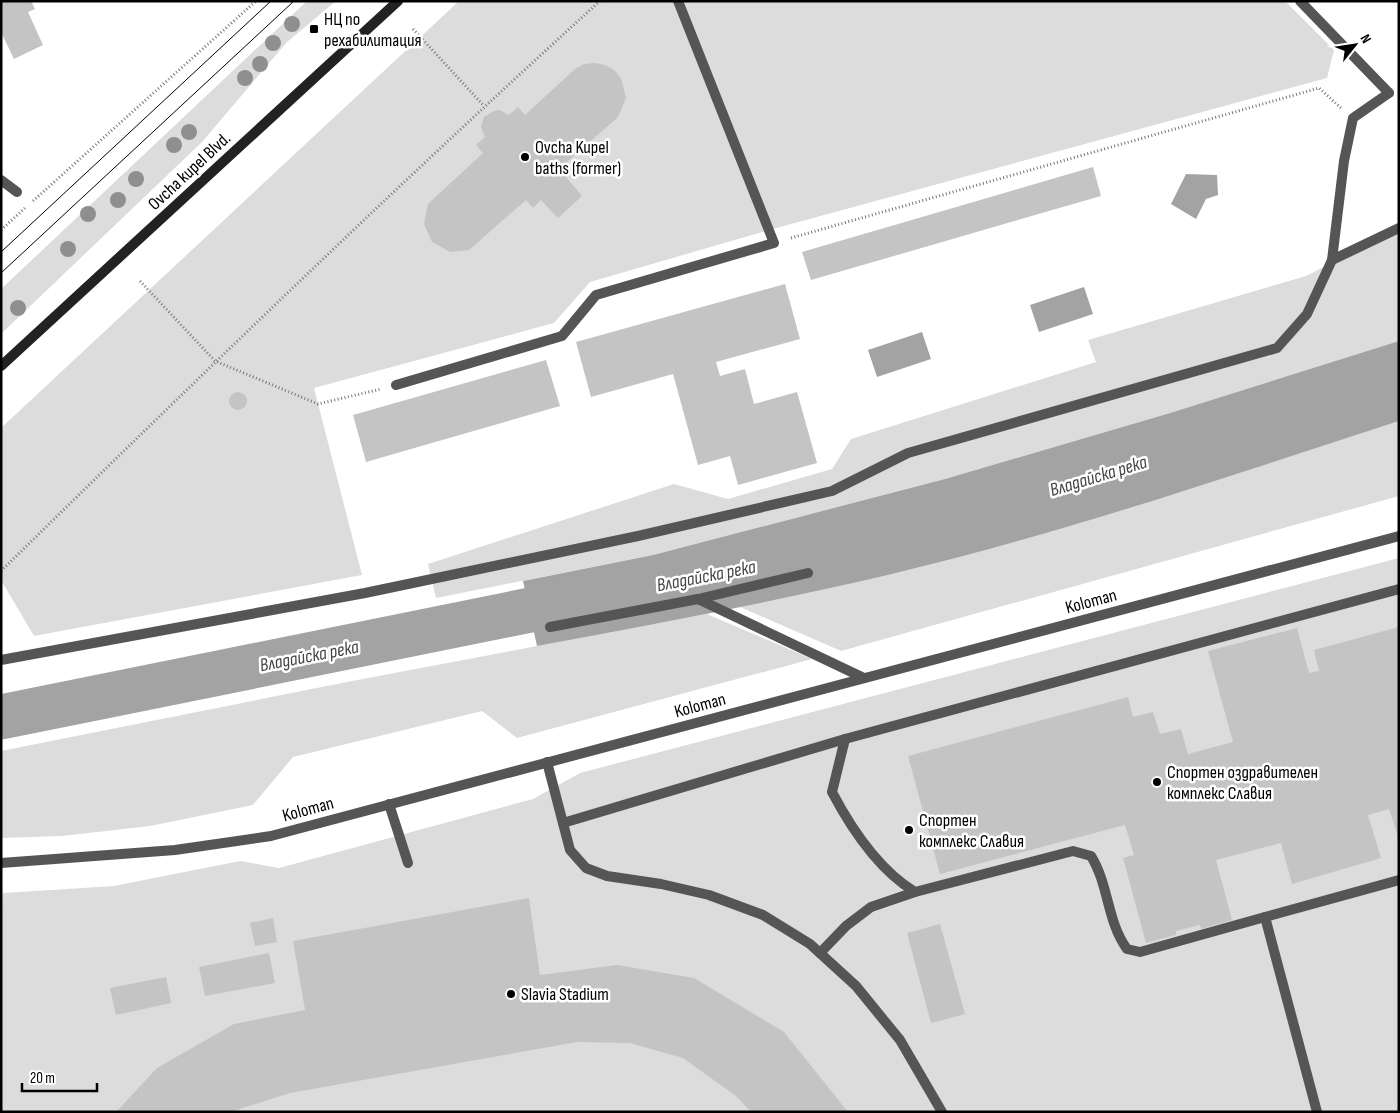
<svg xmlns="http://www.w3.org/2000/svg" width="1400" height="1113" font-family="'Sofia Sans Condensed',sans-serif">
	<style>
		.green { fill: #dcdcdc }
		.water { fill: #a3a3a3 }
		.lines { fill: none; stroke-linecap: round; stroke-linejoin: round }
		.river { stroke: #a3a3a3; stroke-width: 45 }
		.building { fill: #c4c4c4 }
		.path { stroke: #777; stroke-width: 3; stroke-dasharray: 1 2.5; stroke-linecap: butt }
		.lane { stroke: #555; stroke-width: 10 }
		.street { stroke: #555; stroke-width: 10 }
		.secondary { stroke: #222; stroke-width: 10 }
		.tram { stroke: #000; stroke-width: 1 }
		.tree { fill: #8f8f8f }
		.poi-dot { fill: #000; stroke: #fff; stroke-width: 2 }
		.labels { text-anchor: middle; stroke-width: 5; stroke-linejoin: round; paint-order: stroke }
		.poi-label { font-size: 18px; fill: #000; stroke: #fff; text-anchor: start }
		.street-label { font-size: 18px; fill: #000; stroke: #fff }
		.water-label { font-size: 19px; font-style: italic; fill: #444; stroke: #fff }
	</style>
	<rect width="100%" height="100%" fill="#fff"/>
	<g class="green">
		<path d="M307 1H336L287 42 202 142 1 334V289Z"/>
		<path d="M459 1H1285L1334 50 1327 78 769 230 590 282 554 323 314 388 362 575 34 636 1 580V428Z"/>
		<path d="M1399 229V341L1170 413 945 479 653 555 436 598 428 564 674 484 728 499 832 469 851 439 1096 362 1088 340 1306 276Z"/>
		<path d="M1399 421V496L841 651 740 607 927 564 1018 541Z"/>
		<path d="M1399 558V1112H1V919L3 893 114 886 240 861 279 868 533 799 580 773Z"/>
		<path d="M707 614 812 659 517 738 482 711 293 757 253 805 150 826 62 836 1 838V751L352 681Z"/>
	</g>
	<g class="water">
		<path d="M1186 174 1217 175 1218 195 1206 199 1196 219 1171 204Z"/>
		<path d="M1084 287 1093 314 1039 332 1030 305Z"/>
		<path d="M922 332 931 359 877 377 868 350Z"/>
		<path d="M1399 341V421C1272 462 1146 505 1018 541 860 586 698 616 537 646L523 581 653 555 945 479 1170 413Z"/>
	</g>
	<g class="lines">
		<path class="river" d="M1 717 590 598"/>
	</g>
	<g class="building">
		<path d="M1 1H31L35 9 28 12 43 45 14 59 1 32Z"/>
		<path d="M595 63 605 65 614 70 621 78 626 98 618 117 567 162 574 170 566 177 582 196 558 218 541 200 533 208 526 200 469 250 450 252 432 242 424 224 428 204 483 153 476 145 485 137 481 127 484 117 494 111 499 110 509 115 518 107 525 115 575 69 584 64Z"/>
		<path d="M1093 167 1101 196 811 280 802 252Z"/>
		<path d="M785 284 800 339 716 362 720 376 745 369 754 404 797 392 817 463 738 485 730 456 698 465 673 374 591 397 576 342Z"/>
		<path d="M546 360 560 406 366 462 353 415Z"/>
		<circle cx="238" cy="401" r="9"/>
		<path d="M1399 627V839L1389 809 1368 815 1381 858 1292 884 1281 843 1216 860 1232 920 1201 929 1200 925 1176 931V935L1146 943 1123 858 1134 855 1125 825 940 874 908 756 1128 697 1133 717 1153 712 1160 734 1181 729 1188 754 1233 742 1208 651 1297 628 1309 673 1319 671 1314 650Z"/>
		<path d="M529 898 540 975 617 965 694 978 784 1032 848 1112H751L736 1096 683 1058 630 1043 577 1042 290 1093 230 1112H116L157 1068 234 1024 305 1010 293 941Z"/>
		<path d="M273 918 277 942 255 946 250 923Z"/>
		<path d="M940 924 965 1014 931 1023 907 933Z"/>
		<path d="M269 953 275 983 205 996 199 967Z"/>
		<path d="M166 977 171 1003 116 1015 110 988Z"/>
	</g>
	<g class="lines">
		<g class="path">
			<path d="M413 29 484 106"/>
			<path d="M33 201 256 1"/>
			<path d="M1 230 25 208"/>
			<path d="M791 238 1319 88 1341 108"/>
			<path d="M140 281 215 361 318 404 381 389"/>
			<path d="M1 571C198 378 396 186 600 1"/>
		</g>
		<g class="lane">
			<path d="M1332 260 1344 161 1353 118 1389 93"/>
			<path d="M396 385 562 336 596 295 774 243 678 1"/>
			<path d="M698 599 808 573"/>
			<path d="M550 627 698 599 864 678"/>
			<path d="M1 660 365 593 638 536 832 491 908 453 1277 348 1307 314 1332 260 1399 228"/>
			<path d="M845 739 832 792C852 830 879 870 915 892"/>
			<path d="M547 762 570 850 586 868 607 876 661 884 709 895 763 915 810 944 856 986 900 1040 942 1112"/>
			<path d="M389 804 408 863"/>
			<path d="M563 823 845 739 1399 589"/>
			<path d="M820 953 846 926 871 907 915 892 1073 851 1091 856C1109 885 1107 922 1127 949L1140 952 1265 917"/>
			<path d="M1317 1112 1265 917 1399 880"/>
		</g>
		<g class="street">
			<path d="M1300 1 1389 93"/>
			<path d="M1 180 17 192"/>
			<path d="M1 863 175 850 271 836 1399 536"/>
		</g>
		<path class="secondary" d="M1 366 398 1"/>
		<g class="tram">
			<path d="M1 252 271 1"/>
			<path d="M1 273 294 1"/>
		</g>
	</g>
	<g class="tree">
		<circle cx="292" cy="24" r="8"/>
		<circle cx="273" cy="43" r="8"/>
		<circle cx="260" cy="64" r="8"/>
		<circle cx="245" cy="78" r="8"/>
		<circle cx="189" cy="132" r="8"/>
		<circle cx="174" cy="145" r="8"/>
		<circle cx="136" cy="179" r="8"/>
		<circle cx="118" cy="200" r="8"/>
		<circle cx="88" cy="214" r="8"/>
		<circle cx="68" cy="249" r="8"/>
		<circle cx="18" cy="308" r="8"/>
	</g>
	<g class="poi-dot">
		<rect x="309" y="24" width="10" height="10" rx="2.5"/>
		<circle cx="525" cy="157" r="5"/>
		<circle cx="1157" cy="782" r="5"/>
		<circle cx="909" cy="830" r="5"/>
		<circle cx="511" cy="994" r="5"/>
	</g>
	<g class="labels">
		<g class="poi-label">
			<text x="324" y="25">НЦ по<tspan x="324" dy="21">рехабилитация</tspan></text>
			<text x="535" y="153">Ovcha Kupel<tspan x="535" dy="21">baths (former)</tspan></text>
			<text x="1167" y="778">Спортен оздравителен<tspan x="1167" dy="21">комплекс Славия</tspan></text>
			<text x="919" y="826">Спортен<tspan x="919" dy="21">комплекс Славия</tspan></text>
			<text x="521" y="1000">Slavia Stadium</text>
		</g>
		<g class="street-label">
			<text transform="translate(189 171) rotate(-43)" y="6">Ovcha kupel Blvd.</text>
			<text transform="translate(1091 601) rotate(-15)" y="6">Koloman</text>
			<text transform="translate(700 705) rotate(-15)" y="6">Koloman</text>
			<text transform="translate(308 809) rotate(-15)" y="6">Koloman</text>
		</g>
		<g class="water-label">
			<text transform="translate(1098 475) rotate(-17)" y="7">Владайска река</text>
			<text transform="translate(706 575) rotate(-11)" y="7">Владайска река</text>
			<text transform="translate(309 655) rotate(-11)" y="7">Владайска река</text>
		</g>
	</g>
	<rect width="1400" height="1113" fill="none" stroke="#000000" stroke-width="5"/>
	<g transform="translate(1355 45) rotate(60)" stroke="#ffffff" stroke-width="4" paint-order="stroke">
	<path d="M0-4L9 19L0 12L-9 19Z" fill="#000000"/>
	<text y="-8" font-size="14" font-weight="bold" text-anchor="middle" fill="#000000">N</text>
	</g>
	<path d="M22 1083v8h75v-8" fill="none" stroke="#000000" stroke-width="2.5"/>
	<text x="30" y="1083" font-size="15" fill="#000000" stroke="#ffffff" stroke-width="4" paint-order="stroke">20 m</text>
</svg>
